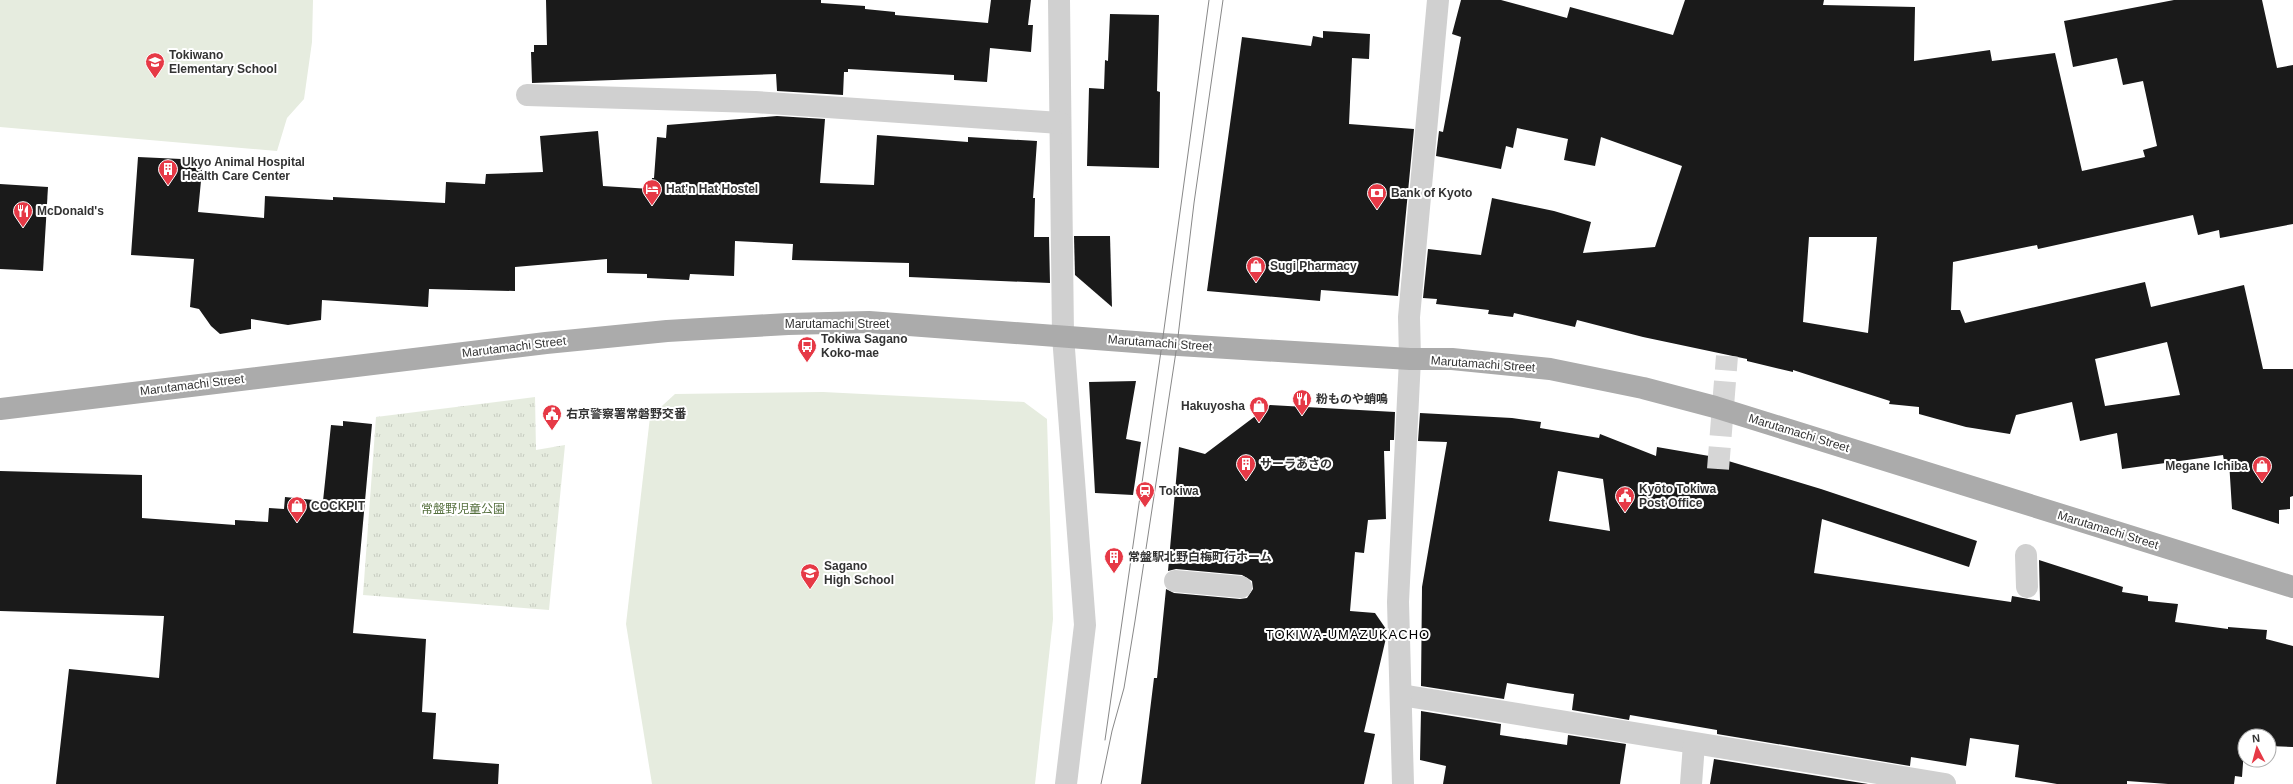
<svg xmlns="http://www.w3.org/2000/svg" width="2293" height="784" font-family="Helvetica,'Noto Sans JP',sans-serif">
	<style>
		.grass { fill: #e6ecdf }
		.park { fill: url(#park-tufts) }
		.building { fill: #1a1a1a; fill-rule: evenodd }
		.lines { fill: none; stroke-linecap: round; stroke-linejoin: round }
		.street-tunnel { stroke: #d6d6d6; stroke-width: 22; stroke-dasharray: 22 11; stroke-linecap: butt }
		.street { stroke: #d0d0d0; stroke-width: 22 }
		.primary { stroke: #ababab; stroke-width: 22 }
		.tram { stroke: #888; stroke-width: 1 }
		.labels { text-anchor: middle; stroke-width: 4; stroke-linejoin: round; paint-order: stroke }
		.poi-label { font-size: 12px; font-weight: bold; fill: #333; stroke: #fff; text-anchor: start }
		.street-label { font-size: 12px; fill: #333; stroke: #fff }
		.park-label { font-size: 12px; fill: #56703f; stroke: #fff }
		.neighbourhood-label { font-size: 13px; letter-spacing: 1px; fill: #000; stroke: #fff }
	</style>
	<defs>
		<pattern id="park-tufts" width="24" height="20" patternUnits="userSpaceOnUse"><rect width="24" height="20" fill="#e6ecdf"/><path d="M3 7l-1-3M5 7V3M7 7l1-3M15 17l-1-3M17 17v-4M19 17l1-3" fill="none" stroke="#c6cbc0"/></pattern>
	</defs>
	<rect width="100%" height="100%" fill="#fff"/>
	<g class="grass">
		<path d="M0 0H313L312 42 304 99 287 118 277 151 0 127Z"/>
		<path d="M823 392 1024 402 1047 419 1053 619 1035 784H652L626 624 650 417 675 394Z"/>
	</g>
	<path class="park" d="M535 397 536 450 565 445 549 610 363 595 376 417Z"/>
	<g class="building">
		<path d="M546 0H821V3L865 6V9L895 12V15L988 23 991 0H1031L1028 25H1033L1031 52 990 48 987 82 954 80V75L848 69V72H844L843 95 777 91 776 74 532 83 531 52H534V45H547Z"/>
		<path d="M1461 0H1501L1567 18 1570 7 1673 35 1685 0H1824L1823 5 1915 7 1914 61 1990 50 1992 61 2055 53 2082 171 2145 157 2143 150 2157 146 2143 81 2123 85 2117 58 2073 67 2064 21 2174 0H2262L2277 68 2293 65V224L2220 238 2219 230 2198 235 2193 215 2038 249 2037 245 1953 262 1951 310H1960L1965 323 2145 282 2151 307 2244 285 2263 369H2293V496L2290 497V509L2279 510V524L2232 509 2229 461H2224L2223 455 2122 469 2117 433 2080 441 2072 402 2016 415 2010 434 1966 427 1919 414V407L1889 404 1890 401 1793 370V372L1747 361V359L1643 337 1577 320 1575 327 1514 313 1513 317 1488 314 1489 310 1436 304 1437 299 1423 298 1428 249 1481 255 1492 198 1554 211 1591 222 1583 253 1655 247 1682 166 1601 137 1595 166 1564 160 1568 139 1517 128 1513 148 1506 146 1501 169 1436 156 1439 131 1443 132 1461 37 1452 34ZM1809 237H1877L1868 333 1803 322ZM2167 342 2180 395 2105 406 2095 359Z"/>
		<path d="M1110 14 1159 15 1157 91 1160 92 1159 168 1087 166 1089 88 1104 89 1105 60 1108 61Z"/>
		<path d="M1323 31 1370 34 1369 59 1352 58 1349 124 1414 129 1398 296 1321 290 1320 301 1207 291 1242 37 1311 46 1313 36 1323 38Z"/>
		<path d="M777 116 825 119 820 183 874 185 877 135 968 142V137L1037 141 1033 198H1035L1034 237H1049L1050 283 909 277V263L792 260 793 244 735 241 734 276 690 274 689 280 647 278V274L607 273V259L515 267V291L429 289 428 307 322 300 321 320 288 325 251 319V329L220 334 211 326 199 309 190 307 194 259 131 255 138 157 203 160 198 212 264 218 265 196 333 200V197L445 203 446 182 485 184 486 174 543 172 540 136 598 131 603 186 651 189 652 178H654L657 137 666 138 667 125Z"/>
		<path d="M0 184 48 187 43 271 0 269Z"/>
		<path d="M1074 236H1110L1112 307 1075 275Z"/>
		<path d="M1136 381 1126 439 1141 442 1133 495 1095 493 1089 382Z"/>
		<path d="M1270 405 1395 412 1394 440H1390V451H1384L1386 519 1368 520 1364 553 1355 552 1350 611 1375 613 1386 629V638L1364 732 1375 734 1364 784H1141L1154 678H1157L1166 589 1174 593 1240 599 1247 598 1253 589 1252 581 1242 575 1176 569 1168 571 1179 447 1205 454Z"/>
		<path d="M1420 413 1512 418 1541 422 1540 428 1599 438 1600 434 1656 456 1657 447 1715 457 1821 489 1977 541 1969 567 1822 519 1814 573 2011 602 2012 596 2040 601 2039 560 2123 587 2122 592 2148 596V601L2178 604 2175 622 2228 629V627L2267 630 2266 639 2293 646V747L2269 746V736H2245L2242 777 2235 776 2234 784H2168L2127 781V784H2057L2015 777 2019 745 1970 738 1966 766 1911 757 1910 766 1717 734V730L1630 715 1629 720 1572 710 1574 694 1566 693 1507 683 1504 699 1421 686 1422 587 1447 442 1418 441ZM1558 471 1603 479 1610 531 1549 521Z"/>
		<path d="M343 421 372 424 353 633 426 639 422 712 436 713 433 759 499 764 498 784H56L69 669 159 678 164 616 0 611V471L142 475V518L235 525V520L268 522 269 508 284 509 285 497 323 501 331 425 343 426Z"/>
		<path d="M1421 711 1501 724 1500 735 1567 745 1568 735 1626 744 1620 784H1443L1446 766 1420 760Z"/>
		<path d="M1714 759 1868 784H1710Z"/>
	</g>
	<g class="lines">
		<path class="street-tunnel" d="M1718 469 1727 356"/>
		<g class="street">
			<path d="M1059 0 1063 336 1085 625 1066 784"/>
			<path d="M527 95 755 102 1060 123"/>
			<path d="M2026 555 2027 587"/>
			<path d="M1175 581 1241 587"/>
			<path d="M1401 695 1945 784"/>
			<path d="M1403 784 1398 602 1410 359 1409 317 1438 0"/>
			<path d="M1691 784 1694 744"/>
		</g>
		<path class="primary" d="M0 409 546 343 667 331 788 324 869 322 1162 344 1410 359H1452L1550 369 1643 388 1715 407 2293 587"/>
		<g class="tram">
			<path d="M1105 740 1162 344 1209 0"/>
			<path d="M1101 784 1112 731 1124 688 1135 621 1177 345 1194 203 1223 0"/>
		</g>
	</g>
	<defs>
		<g id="school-pin" transform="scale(1)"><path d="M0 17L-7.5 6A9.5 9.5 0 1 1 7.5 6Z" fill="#e63946" stroke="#fff"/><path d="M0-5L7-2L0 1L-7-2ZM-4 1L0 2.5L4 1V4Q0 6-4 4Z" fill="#fff"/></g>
		<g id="building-pin" transform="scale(1)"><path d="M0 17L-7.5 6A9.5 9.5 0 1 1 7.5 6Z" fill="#e63946" stroke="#fff"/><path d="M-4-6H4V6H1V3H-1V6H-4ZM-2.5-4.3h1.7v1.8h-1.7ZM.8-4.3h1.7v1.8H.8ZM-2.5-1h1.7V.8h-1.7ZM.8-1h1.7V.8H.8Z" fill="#fff"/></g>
		<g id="hotel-pin" transform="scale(1)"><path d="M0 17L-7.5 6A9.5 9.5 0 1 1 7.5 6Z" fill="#e63946" stroke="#fff"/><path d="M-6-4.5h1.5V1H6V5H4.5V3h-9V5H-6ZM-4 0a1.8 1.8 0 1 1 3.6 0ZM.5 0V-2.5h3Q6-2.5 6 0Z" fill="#fff"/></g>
		<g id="bank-pin" transform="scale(1)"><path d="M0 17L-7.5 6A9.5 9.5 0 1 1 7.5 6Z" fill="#e63946" stroke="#fff"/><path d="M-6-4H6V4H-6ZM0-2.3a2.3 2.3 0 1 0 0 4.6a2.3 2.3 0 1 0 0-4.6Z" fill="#fff"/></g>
		<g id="restaurant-pin" transform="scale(1)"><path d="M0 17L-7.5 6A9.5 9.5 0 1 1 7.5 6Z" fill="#e63946" stroke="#fff"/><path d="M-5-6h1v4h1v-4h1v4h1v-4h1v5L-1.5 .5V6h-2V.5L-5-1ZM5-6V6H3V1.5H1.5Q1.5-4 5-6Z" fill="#fff"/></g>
		<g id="shop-pin" transform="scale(1)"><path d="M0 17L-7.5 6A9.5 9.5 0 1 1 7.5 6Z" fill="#e63946" stroke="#fff"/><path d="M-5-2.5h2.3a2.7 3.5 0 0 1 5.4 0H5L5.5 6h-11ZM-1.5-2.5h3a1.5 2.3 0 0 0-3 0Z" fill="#fff"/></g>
		<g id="bus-pin" transform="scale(1)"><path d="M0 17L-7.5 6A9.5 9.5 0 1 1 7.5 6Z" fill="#e63946" stroke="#fff"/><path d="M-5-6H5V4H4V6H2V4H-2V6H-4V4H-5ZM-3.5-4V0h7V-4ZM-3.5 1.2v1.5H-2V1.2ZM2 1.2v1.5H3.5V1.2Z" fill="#fff"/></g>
		<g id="civic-pin" transform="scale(1)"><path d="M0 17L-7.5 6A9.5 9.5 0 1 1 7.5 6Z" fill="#e63946" stroke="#fff"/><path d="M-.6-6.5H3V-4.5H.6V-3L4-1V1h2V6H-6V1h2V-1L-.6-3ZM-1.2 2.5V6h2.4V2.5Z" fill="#fff"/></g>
		<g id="station-pin" transform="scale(1)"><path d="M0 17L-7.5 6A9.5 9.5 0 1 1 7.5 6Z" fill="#e63946" stroke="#fff"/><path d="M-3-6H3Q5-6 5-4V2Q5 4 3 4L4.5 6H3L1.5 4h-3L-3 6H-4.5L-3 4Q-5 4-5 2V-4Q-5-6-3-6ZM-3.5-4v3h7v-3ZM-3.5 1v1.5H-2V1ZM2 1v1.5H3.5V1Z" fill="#fff"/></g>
	</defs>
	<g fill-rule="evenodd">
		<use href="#school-pin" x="155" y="62"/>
		<use href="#building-pin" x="168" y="169"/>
		<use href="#hotel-pin" x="652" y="189"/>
		<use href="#bank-pin" x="1377" y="193"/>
		<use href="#restaurant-pin" x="23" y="211"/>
		<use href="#shop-pin" x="1256" y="266"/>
		<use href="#bus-pin" x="807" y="346"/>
		<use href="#restaurant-pin" x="1302" y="399"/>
		<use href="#shop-pin" x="1259" y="406"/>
		<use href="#civic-pin" x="552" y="414"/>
		<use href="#building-pin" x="1246" y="464"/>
		<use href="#shop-pin" x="2262" y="466"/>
		<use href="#station-pin" x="1145" y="491"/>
		<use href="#civic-pin" x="1625" y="496"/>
		<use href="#shop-pin" x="297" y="506"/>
		<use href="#building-pin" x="1114" y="557"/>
		<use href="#school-pin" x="810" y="573"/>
	</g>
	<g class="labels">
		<g class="poi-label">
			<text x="169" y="59">Tokiwano<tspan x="169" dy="14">Elementary School</tspan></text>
			<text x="182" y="166">Ukyo Animal Hospital<tspan x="182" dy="14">Health Care Center</tspan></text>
			<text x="666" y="193">Hat'n Hat Hostel</text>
			<text x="1391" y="197">Bank of Kyoto</text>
			<text x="37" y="215">McDonald's</text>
			<text x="1270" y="270">Sugi Pharmacy</text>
			<text x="821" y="343">Tokiwa Sagano<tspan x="821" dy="14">Koko-mae</tspan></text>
			<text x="1316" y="403">粉ものや蛸鳴</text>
			<text x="1245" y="410" text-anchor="end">Hakuyosha</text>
			<text x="566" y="418">右京警察署常磐野交番</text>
			<text x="1260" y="468">サーラあさの</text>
			<text x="2248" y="470" text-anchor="end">Megane Ichiba</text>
			<text x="1639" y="493">Kyōto Tokiwa<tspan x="1639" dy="14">Post Office</tspan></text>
			<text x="1159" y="495">Tokiwa</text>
			<text x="311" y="510">COCKPIT</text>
			<text x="1128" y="561">常盤駅北野白梅町行ホーム</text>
			<text x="824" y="570">Sagano<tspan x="824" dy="14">High School</tspan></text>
		</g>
		<g class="street-label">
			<text x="837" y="328">Marutamachi Street</text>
			<text transform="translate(1160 343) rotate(4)" y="4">Marutamachi Street</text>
			<text transform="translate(514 347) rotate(-7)" y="4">Marutamachi Street</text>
			<text transform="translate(1483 364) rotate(4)" y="4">Marutamachi Street</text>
			<text transform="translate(192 385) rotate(-7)" y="4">Marutamachi Street</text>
			<text transform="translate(1799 433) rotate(17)" y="4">Marutamachi Street</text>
			<text transform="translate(2108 530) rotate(17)" y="4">Marutamachi Street</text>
		</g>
		<g class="park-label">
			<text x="463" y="513">常盤野児童公園</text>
		</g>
		<g class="neighbourhood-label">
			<text x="1348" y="639">TOKIWA-UMAZUKACHO</text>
		</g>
	</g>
	<g transform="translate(2257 748) rotate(354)"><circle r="19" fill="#ffffff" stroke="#adadad"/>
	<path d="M0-3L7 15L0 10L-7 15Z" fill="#e63946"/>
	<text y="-6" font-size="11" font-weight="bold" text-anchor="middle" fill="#333333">N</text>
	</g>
</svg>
